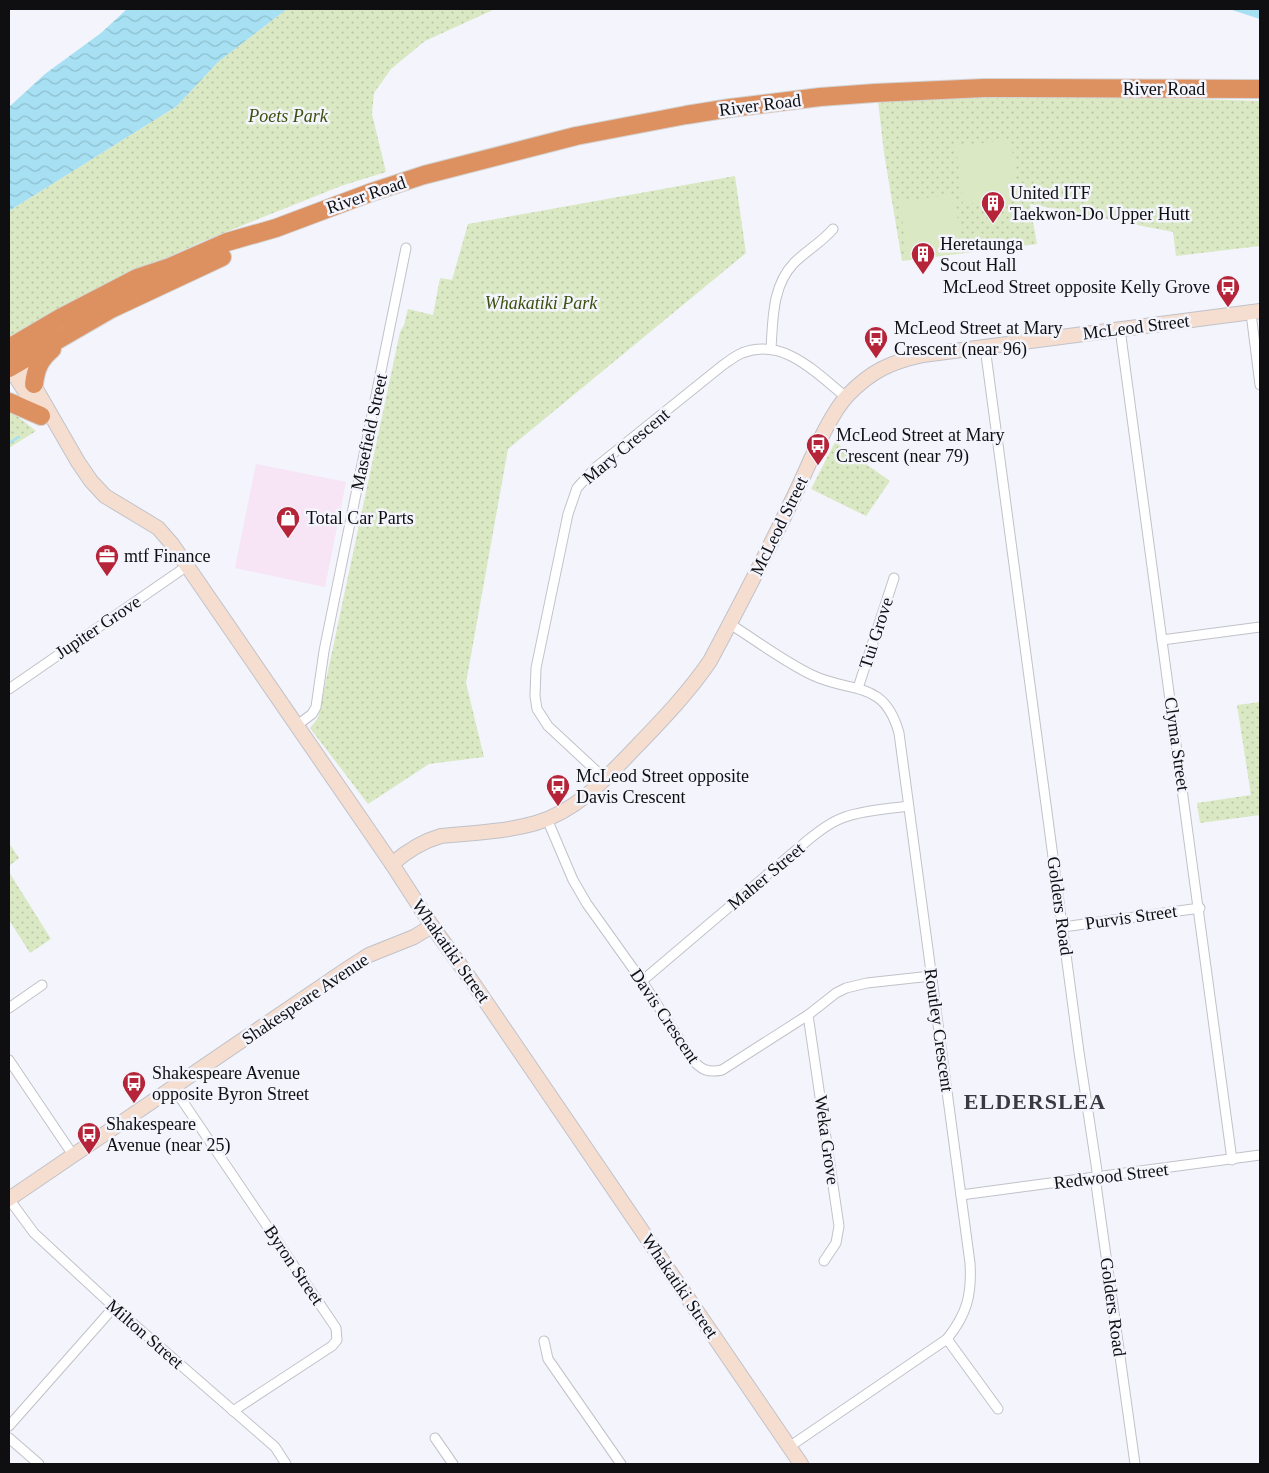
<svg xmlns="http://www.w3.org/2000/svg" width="1269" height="1473" font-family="'Times New Roman',serif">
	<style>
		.commercial { fill: #f7e4f4 }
		.park { fill: url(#park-dots) }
		.pitch { fill: #dae9c4 }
		.water { fill: url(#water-waves) }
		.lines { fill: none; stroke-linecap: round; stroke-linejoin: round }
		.stream { stroke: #a6e0f2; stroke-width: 2.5 }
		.street-casing { stroke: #c1c2c9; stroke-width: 11 }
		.secondary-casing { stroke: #c1c2c9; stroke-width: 16 }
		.highway-casing { stroke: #d4d4d4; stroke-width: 20 }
		.street { stroke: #fff; stroke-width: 9 }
		.secondary { stroke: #f5ded0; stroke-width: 14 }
		.highway { stroke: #dd9161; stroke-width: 18 }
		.labels { text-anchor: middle; stroke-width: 5; stroke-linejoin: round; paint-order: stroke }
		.street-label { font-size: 18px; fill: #0f0f12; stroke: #f3f4fc }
		.park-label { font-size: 18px; font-style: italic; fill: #3a500c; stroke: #f3f4fc }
		.poi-label { font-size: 18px; fill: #0f0f12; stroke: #f3f4fc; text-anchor: start }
		.district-label { font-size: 22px; font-weight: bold; letter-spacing: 1px; fill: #3a3b41; stroke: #f3f4fc }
	</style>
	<defs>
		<pattern id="park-dots" width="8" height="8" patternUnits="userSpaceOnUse" patternTransform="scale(1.25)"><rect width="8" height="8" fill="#dae9c4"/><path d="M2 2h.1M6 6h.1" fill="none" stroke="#bac7a7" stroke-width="1.8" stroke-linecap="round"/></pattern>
		<pattern id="water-waves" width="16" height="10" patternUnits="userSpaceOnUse" patternTransform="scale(1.25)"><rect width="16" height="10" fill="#a6e0f2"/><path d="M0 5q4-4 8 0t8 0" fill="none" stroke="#8ebfce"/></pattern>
	</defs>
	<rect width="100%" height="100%" fill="#f3f4fc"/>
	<path class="commercial" d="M256 464 346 482 325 587 235 568Z"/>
	<g class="park">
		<path d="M287 9H495L425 41 391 69 374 93 372 114 386 172 341 186 201 242 124 278 9 340V211L177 106 218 62Z"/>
		<path d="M997 96 1163 98 1260 101V246L1176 256 1173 232 1030 204 1037 244 902 261 884 153 878 101Z"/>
		<path d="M735 176 746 253 508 449 466 683 484 757 429 764 368 804 310 728 318 718 400 332 404 325 408 309 433 315 440 278 452 280 468 224Z"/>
		<path d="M12 412 36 431 9 448V414Z"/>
		<path d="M835 442 890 481 866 516 811 489Z"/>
		<path d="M1260 702V815L1200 823 1197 803 1251 795 1237 705Z"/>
		<path d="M9 843 19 858 9 866Z"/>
		<path d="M9 872 51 939 30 953 9 920Z"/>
	</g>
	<g class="pitch">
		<path d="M1011 140 1018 198 963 204 956 146Z"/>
		<path d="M955 195 962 253 907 259 900 201Z"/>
	</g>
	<g class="water">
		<path d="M127 9H287L218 62 177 106 9 211V107L45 74 101 33Z"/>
		<path d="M1229 9H1260V19Z"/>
	</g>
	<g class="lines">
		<path class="stream" d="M9 443 19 437"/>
		<g class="street-casing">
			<g id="street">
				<path d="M1251 313 1260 385"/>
				<path d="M1120 329 1232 1160"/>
				<path d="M985 347 1079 1052 1097 1171 1096 1184 1135 1464"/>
				<path d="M771 348C773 319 772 286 794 263 806 251 822 242 833 229"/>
				<path d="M730 624C757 641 783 661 812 675 852 694 884 679 899 733L970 1263C972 1295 967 1314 947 1339L789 1447"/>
				<path d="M1162 640 1260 627"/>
				<path d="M858 688 894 578"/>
				<path d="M9 689 187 566"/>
				<path d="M296 726 312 714 316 707 324 651 406 248"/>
				<path d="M605 779 548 726 537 709 535 696 536 668 568 514 577 488 595 468 723 365C729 361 735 356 742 353 784 337 816 373 846 397"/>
				<path d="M547 819 573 880 587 904 642 981 692 1059C701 1070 708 1073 722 1070L808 1015 836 993 846 988 867 983 931 976"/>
				<path d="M1063 927 1200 908"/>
				<path d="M642 981 808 840C819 831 832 821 845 817 865 810 887 809 908 806"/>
				<path d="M9 1008 42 985"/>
				<path d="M808 1015 839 1226 836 1243 824 1261"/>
				<path d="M9 1060 73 1155"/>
				<path d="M173 1087 336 1328 337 1340 332 1346 233 1411"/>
				<path d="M961 1195 1260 1155"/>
				<path d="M9 1199 34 1233 114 1307 275 1447 286 1464"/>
				<path d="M947 1339 998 1409"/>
				<path d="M544 1341 548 1359 621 1464"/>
				<path d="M9 1426 114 1307"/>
				<path d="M9 1438 39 1464"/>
				<path d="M435 1438 453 1464"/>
			</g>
		</g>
		<g class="secondary-casing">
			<g id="secondary">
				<path d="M13 366 25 370 78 462 91 481 105 496 158 528 172 544 392 864 432 926 471 980 801 1464"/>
				<path d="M13 366 15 376 41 416"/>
				<path d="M392 864C407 851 423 841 441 836 472 833 505 832 536 823 579 810 607 777 638 745 663 719 689 692 710 661 740 605 769 549 796 492 809 465 828 416 848 395 871 371 891 362 923 355L1260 311"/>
				<path d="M9 1199 344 971 369 955 414 937 432 926"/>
			</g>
		</g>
		<g class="highway-casing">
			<g id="highway">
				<path d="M9 348 60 318 137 278 170 267 227 242 276 228 372 192 424 175 576 136 686 115 730 108 820 97 875 93 984 88 1260 89"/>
				<path d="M9 368 111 309 222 257"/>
				<path d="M34 384C36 368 40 359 52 349"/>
				<path d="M9 402 41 416"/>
			</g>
		</g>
		<use href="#street" class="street"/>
		<use href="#secondary" class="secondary"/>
		<use href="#highway" class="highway"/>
	</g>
	<defs>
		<g id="building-pin" transform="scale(1.25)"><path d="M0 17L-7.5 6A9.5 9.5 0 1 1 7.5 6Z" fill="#b62439" stroke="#f3f4fc"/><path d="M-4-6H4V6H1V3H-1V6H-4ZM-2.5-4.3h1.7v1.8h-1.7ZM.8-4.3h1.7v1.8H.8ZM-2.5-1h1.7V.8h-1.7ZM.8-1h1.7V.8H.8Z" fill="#fff"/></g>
		<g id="bus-pin" transform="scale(1.25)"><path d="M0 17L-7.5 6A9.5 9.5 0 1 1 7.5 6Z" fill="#b62439" stroke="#f3f4fc"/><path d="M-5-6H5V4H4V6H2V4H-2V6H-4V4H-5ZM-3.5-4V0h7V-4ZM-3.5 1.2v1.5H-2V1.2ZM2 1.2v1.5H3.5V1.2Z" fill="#fff"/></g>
		<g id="shop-pin" transform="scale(1.25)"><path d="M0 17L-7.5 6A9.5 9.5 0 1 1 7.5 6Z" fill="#b62439" stroke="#f3f4fc"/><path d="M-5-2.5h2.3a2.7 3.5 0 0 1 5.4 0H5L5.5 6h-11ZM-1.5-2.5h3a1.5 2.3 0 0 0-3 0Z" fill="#fff"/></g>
		<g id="office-pin" transform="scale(1.25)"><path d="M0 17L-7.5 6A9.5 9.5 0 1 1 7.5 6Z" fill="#b62439" stroke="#f3f4fc"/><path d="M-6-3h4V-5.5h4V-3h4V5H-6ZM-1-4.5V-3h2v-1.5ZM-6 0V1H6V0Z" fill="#fff"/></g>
	</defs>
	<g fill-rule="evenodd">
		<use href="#building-pin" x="993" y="203"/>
		<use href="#building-pin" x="923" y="254"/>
		<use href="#bus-pin" x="1228" y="287"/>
		<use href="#bus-pin" x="876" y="338"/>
		<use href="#bus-pin" x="818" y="445"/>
		<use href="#shop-pin" x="288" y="518"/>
		<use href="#office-pin" x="107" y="556"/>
		<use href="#bus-pin" x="558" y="786"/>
		<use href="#bus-pin" x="134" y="1083"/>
		<use href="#bus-pin" x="89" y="1134"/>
	</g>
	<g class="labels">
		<g class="street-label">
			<text x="1164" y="95">River Road</text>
			<text transform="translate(760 105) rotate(-7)" y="6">River Road</text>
			<text transform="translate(366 195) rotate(-19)" y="6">River Road</text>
			<text transform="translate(1136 327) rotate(-7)" y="6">McLeod Street</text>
			<text transform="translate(369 432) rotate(-78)" y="6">Masefield Street</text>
			<text transform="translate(626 446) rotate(-40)" y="6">Mary Crescent</text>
			<text transform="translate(779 526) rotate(-64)" y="6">McLeod Street</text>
			<text transform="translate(98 627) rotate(-34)" y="6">Jupiter Grove</text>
			<text transform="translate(876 633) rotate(-72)" y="6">Tui Grove</text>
			<text transform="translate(1177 744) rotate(82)" y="6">Clyma Street</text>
			<text transform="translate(766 876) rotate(-40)" y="6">Maher Street</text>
			<text transform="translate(1060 906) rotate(82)" y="6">Golders Road</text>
			<text transform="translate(1131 917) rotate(-8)" y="6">Purvis Street</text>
			<text transform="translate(451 951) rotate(55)" y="6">Whakatiki Street</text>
			<text transform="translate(305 999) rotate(-34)" y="6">Shakespeare Avenue</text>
			<text transform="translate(665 1016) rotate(56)" y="6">Davis Crescent</text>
			<text transform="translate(939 1030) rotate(82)" y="6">Routley Crescent</text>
			<text transform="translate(827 1140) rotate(82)" y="6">Weka Grove</text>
			<text transform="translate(1111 1176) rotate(-7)" y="6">Redwood Street</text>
			<text transform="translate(294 1265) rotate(56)" y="6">Byron Street</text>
			<text transform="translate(680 1286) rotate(56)" y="6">Whakatiki Street</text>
			<text transform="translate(1113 1307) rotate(82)" y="6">Golders Road</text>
			<text transform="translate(145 1334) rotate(41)" y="6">Milton Street</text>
		</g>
		<g class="park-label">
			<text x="288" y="122">Poets Park</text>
			<text x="541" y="309">Whakatiki Park</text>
		</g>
		<g class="poi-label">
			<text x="1010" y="199">United ITF<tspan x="1010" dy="21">Taekwon-Do Upper Hutt</tspan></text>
			<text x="940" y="250">Heretaunga<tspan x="940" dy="21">Scout Hall</tspan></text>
			<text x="1210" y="293" text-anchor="end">McLeod Street opposite Kelly Grove</text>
			<text x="894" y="334">McLeod Street at Mary<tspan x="894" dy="21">Crescent (near 96)</tspan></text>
			<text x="836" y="441">McLeod Street at Mary<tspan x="836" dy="21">Crescent (near 79)</tspan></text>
			<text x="306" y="524">Total Car Parts</text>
			<text x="124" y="562">mtf Finance</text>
			<text x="576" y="782">McLeod Street opposite<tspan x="576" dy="21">Davis Crescent</tspan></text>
			<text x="152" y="1079">Shakespeare Avenue<tspan x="152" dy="21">opposite Byron Street</tspan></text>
			<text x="106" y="1130">Shakespeare<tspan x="106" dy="21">Avenue (near 25)</tspan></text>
		</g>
		<g class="district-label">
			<text x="1035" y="1109">ELDERSLEA</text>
		</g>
	</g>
	<rect width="1269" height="1473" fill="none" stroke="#0f0f12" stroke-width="20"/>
</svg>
